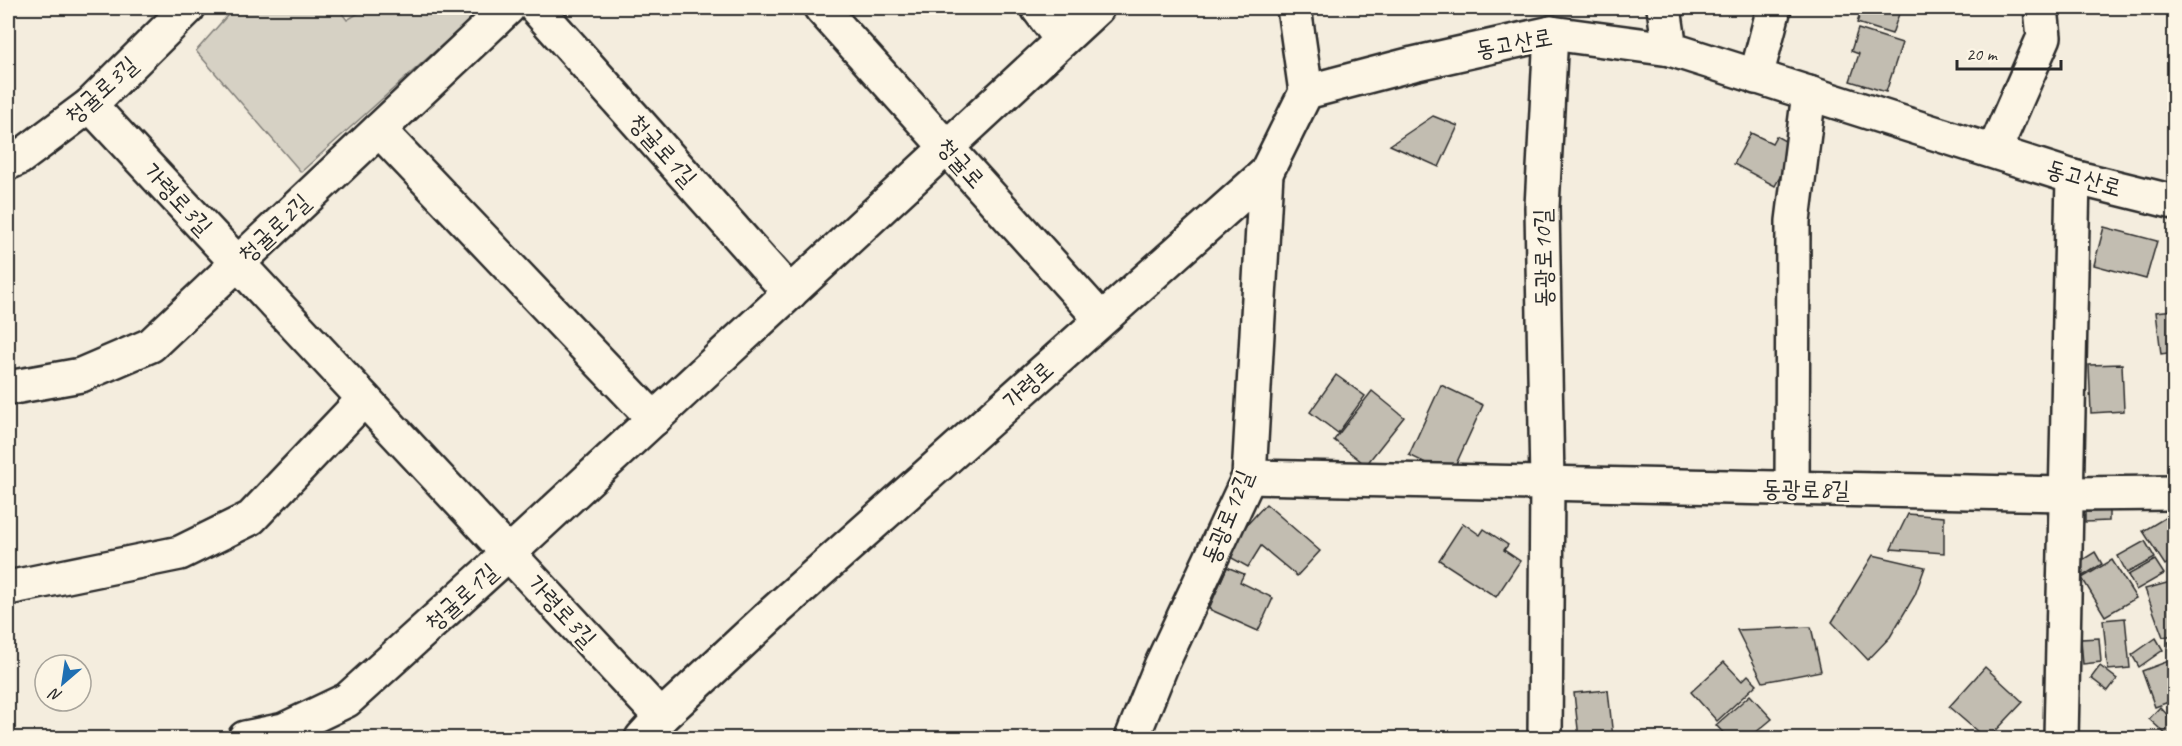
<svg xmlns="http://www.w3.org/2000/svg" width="2182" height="746" font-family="Caveat,'Poor Story',sans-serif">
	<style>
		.green { fill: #d6d1c4; stroke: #807e78; stroke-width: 1.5 }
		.building { fill: #c2bdb1; stroke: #2b2b2b; stroke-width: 1.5 }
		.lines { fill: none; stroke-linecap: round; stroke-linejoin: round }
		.minor-casing { stroke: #2b2b2b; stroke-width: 38 }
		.major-casing { stroke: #2b2b2b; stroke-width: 38 }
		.minor { stroke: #fcf5e5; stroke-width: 33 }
		.major { stroke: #fcf5e5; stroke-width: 33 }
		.labels { text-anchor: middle; stroke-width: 5; stroke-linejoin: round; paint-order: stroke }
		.street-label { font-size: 24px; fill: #2b2b2b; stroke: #fcf5e5 }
	</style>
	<rect width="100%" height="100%" fill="#f4edde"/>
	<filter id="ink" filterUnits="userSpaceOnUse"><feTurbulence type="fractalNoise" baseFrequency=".0167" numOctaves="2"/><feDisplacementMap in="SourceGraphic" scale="12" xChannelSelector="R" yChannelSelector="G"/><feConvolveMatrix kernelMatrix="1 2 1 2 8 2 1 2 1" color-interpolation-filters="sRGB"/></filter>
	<g filter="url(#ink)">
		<path class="green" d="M234 8H338L347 20 367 8H483L301 172 196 51Z"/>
		<g class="building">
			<path d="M1862 8H1901L1892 34 1857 23Z"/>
			<path d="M1858 29 1902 43 1886 92 1850 81 1859 54 1851 51Z"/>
			<path d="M1433 116 1458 126 1439 167 1390 145Z"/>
			<path d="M1751 133 1772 143 1776 136 1796 147 1775 186 1734 164Z"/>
			<path d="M2104 227 2157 241 2146 279 2094 265Z"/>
			<path d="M2174 310V352L2161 354 2156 312Z"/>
			<path d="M2122 364 2124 411 2091 413 2089 365Z"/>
			<path d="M1336 375 1365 396 1338 433 1310 412Z"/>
			<path d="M1441 385 1483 405 1451 475 1409 455Z"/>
			<path d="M1372 391 1404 417 1366 465 1334 440Z"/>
			<path d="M1266 504 1320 551 1297 576 1261 546 1248 567 1230 557 1243 529Z"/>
			<path d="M2109 511V521L2085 522V512Z"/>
			<path d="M1908 514 1944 517V553L1891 549Z"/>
			<path d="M2168 516 2174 527V559L2165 565 2143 531Z"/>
			<path d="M1463 523 1480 535 1484 529 1508 545 1504 550 1520 561 1496 597 1439 560Z"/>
			<path d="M2145 541 2155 558 2127 573 2118 556Z"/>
			<path d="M2095 552 2102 564 2083 576 2076 564Z"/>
			<path d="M1873 555 1925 567 1915 595 1890 637 1868 660 1832 622Z"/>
			<path d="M2112 560 2136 598 2105 616 2082 578Z"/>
			<path d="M2155 560 2164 574 2136 590 2128 575Z"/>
			<path d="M1227 567 1244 574 1240 582 1273 598 1258 631 1209 609Z"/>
			<path d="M2174 581V635L2163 637 2145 589Z"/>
			<path d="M2125 618 2130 668 2108 670 2103 620Z"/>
			<path d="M1811 627 1821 671 1763 682 1737 630Z"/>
			<path d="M2099 638 2101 662 2083 664 2081 639Z"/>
			<path d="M2156 638 2163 650 2139 667 2132 655Z"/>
			<path d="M2174 641V654L2171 655 2168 642Z"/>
			<path d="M2174 659V700L2155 707 2142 671Z"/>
			<path d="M1724 662 1742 681 1748 675 1757 684 1717 721 1691 692Z"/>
			<path d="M2100 666 2117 679 2108 691 2091 678Z"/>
			<path d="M1985 667 2023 702 1989 738H1985L1949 707Z"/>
			<path d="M1608 690 1613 738H1579L1574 693Z"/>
			<path d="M1750 695 1772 719 1749 738H1728L1716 725Z"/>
			<path d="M2160 707 2174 722V734L2170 738 2149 719Z"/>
		</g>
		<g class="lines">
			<g class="minor-casing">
				<g id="minor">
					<path d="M536 8 790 293"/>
					<path d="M821 8 1101 319"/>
					<path d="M1038 8 1062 40"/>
					<path d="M1664 8 1670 49"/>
					<path d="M1756 77 1774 8"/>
					<path d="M1306 92 1413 64 1551 33 1670 49 2073 177 2174 202"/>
					<path d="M90 105 661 717"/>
					<path d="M379 130 654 419"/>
					<path d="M1994 151 2044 37 2041 8"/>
					<path d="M8 163 19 158 90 105 188 8"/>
					<path d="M8 388 81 375 151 345 508 8"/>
					<path d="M1249 477 2066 494 2174 493"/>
					<path d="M1792 488 1793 221 1809 93"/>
					<path d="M8 588 180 553 251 518 364 399"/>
					<path d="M245 738 284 730 347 700 508 554 1097 8"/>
					<path d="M1132 738 1161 666 1249 477 1266 173"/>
					<path d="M1545 738 1547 483 1542 207 1551 33"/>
					<path d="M2061 738 2073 177"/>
				</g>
			</g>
			<g class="major-casing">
				<path id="major" d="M642 738 661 717 774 612 1266 173 1306 92 1294 8"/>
			</g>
			<use href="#minor" class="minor"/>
			<use href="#major" class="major"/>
		</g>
	</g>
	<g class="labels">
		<g class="street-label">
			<text transform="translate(1514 43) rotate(-10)" y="8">동고산로</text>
			<text transform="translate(101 90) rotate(-42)" y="8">청귤로3길</text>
			<text transform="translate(663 150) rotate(48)" y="8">청귤로1길</text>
			<text transform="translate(961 163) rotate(48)" y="8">청귤로</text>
			<text transform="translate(2084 178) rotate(16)" y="8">동고산로</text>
			<text transform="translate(178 199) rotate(47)" y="8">가령로3길</text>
			<text transform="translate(274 228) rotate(-43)" y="8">청귤로2길</text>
			<text transform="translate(1543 258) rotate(-91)" y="8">동광로10길</text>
			<text transform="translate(1028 385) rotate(-42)" y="8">가령로</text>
			<text transform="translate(1806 489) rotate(1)" y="8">동광로8길</text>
			<text transform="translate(1227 517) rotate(-68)" y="8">동광로12길</text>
			<text transform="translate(461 597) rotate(-42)" y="8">청귤로1길</text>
			<text transform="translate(562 611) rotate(47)" y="8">가령로3길</text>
		</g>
	</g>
	<rect width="2182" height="746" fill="none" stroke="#fcf5e5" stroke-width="30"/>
	<rect x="15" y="15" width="2152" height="716" fill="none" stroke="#2b2b2b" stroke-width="2" filter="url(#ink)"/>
	<g transform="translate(63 683) rotate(209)"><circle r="28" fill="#fcf5e5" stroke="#a8a49b" stroke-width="1.5"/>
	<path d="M0-4.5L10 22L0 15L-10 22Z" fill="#1f6fb2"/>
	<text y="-9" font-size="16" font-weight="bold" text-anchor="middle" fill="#2b2b2b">N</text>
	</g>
	<path d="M1957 60v9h104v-9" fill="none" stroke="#2b2b2b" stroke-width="3"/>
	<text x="1966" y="60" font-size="18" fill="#2b2b2b" stroke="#fcf5e5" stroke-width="4.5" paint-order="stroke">20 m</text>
</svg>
